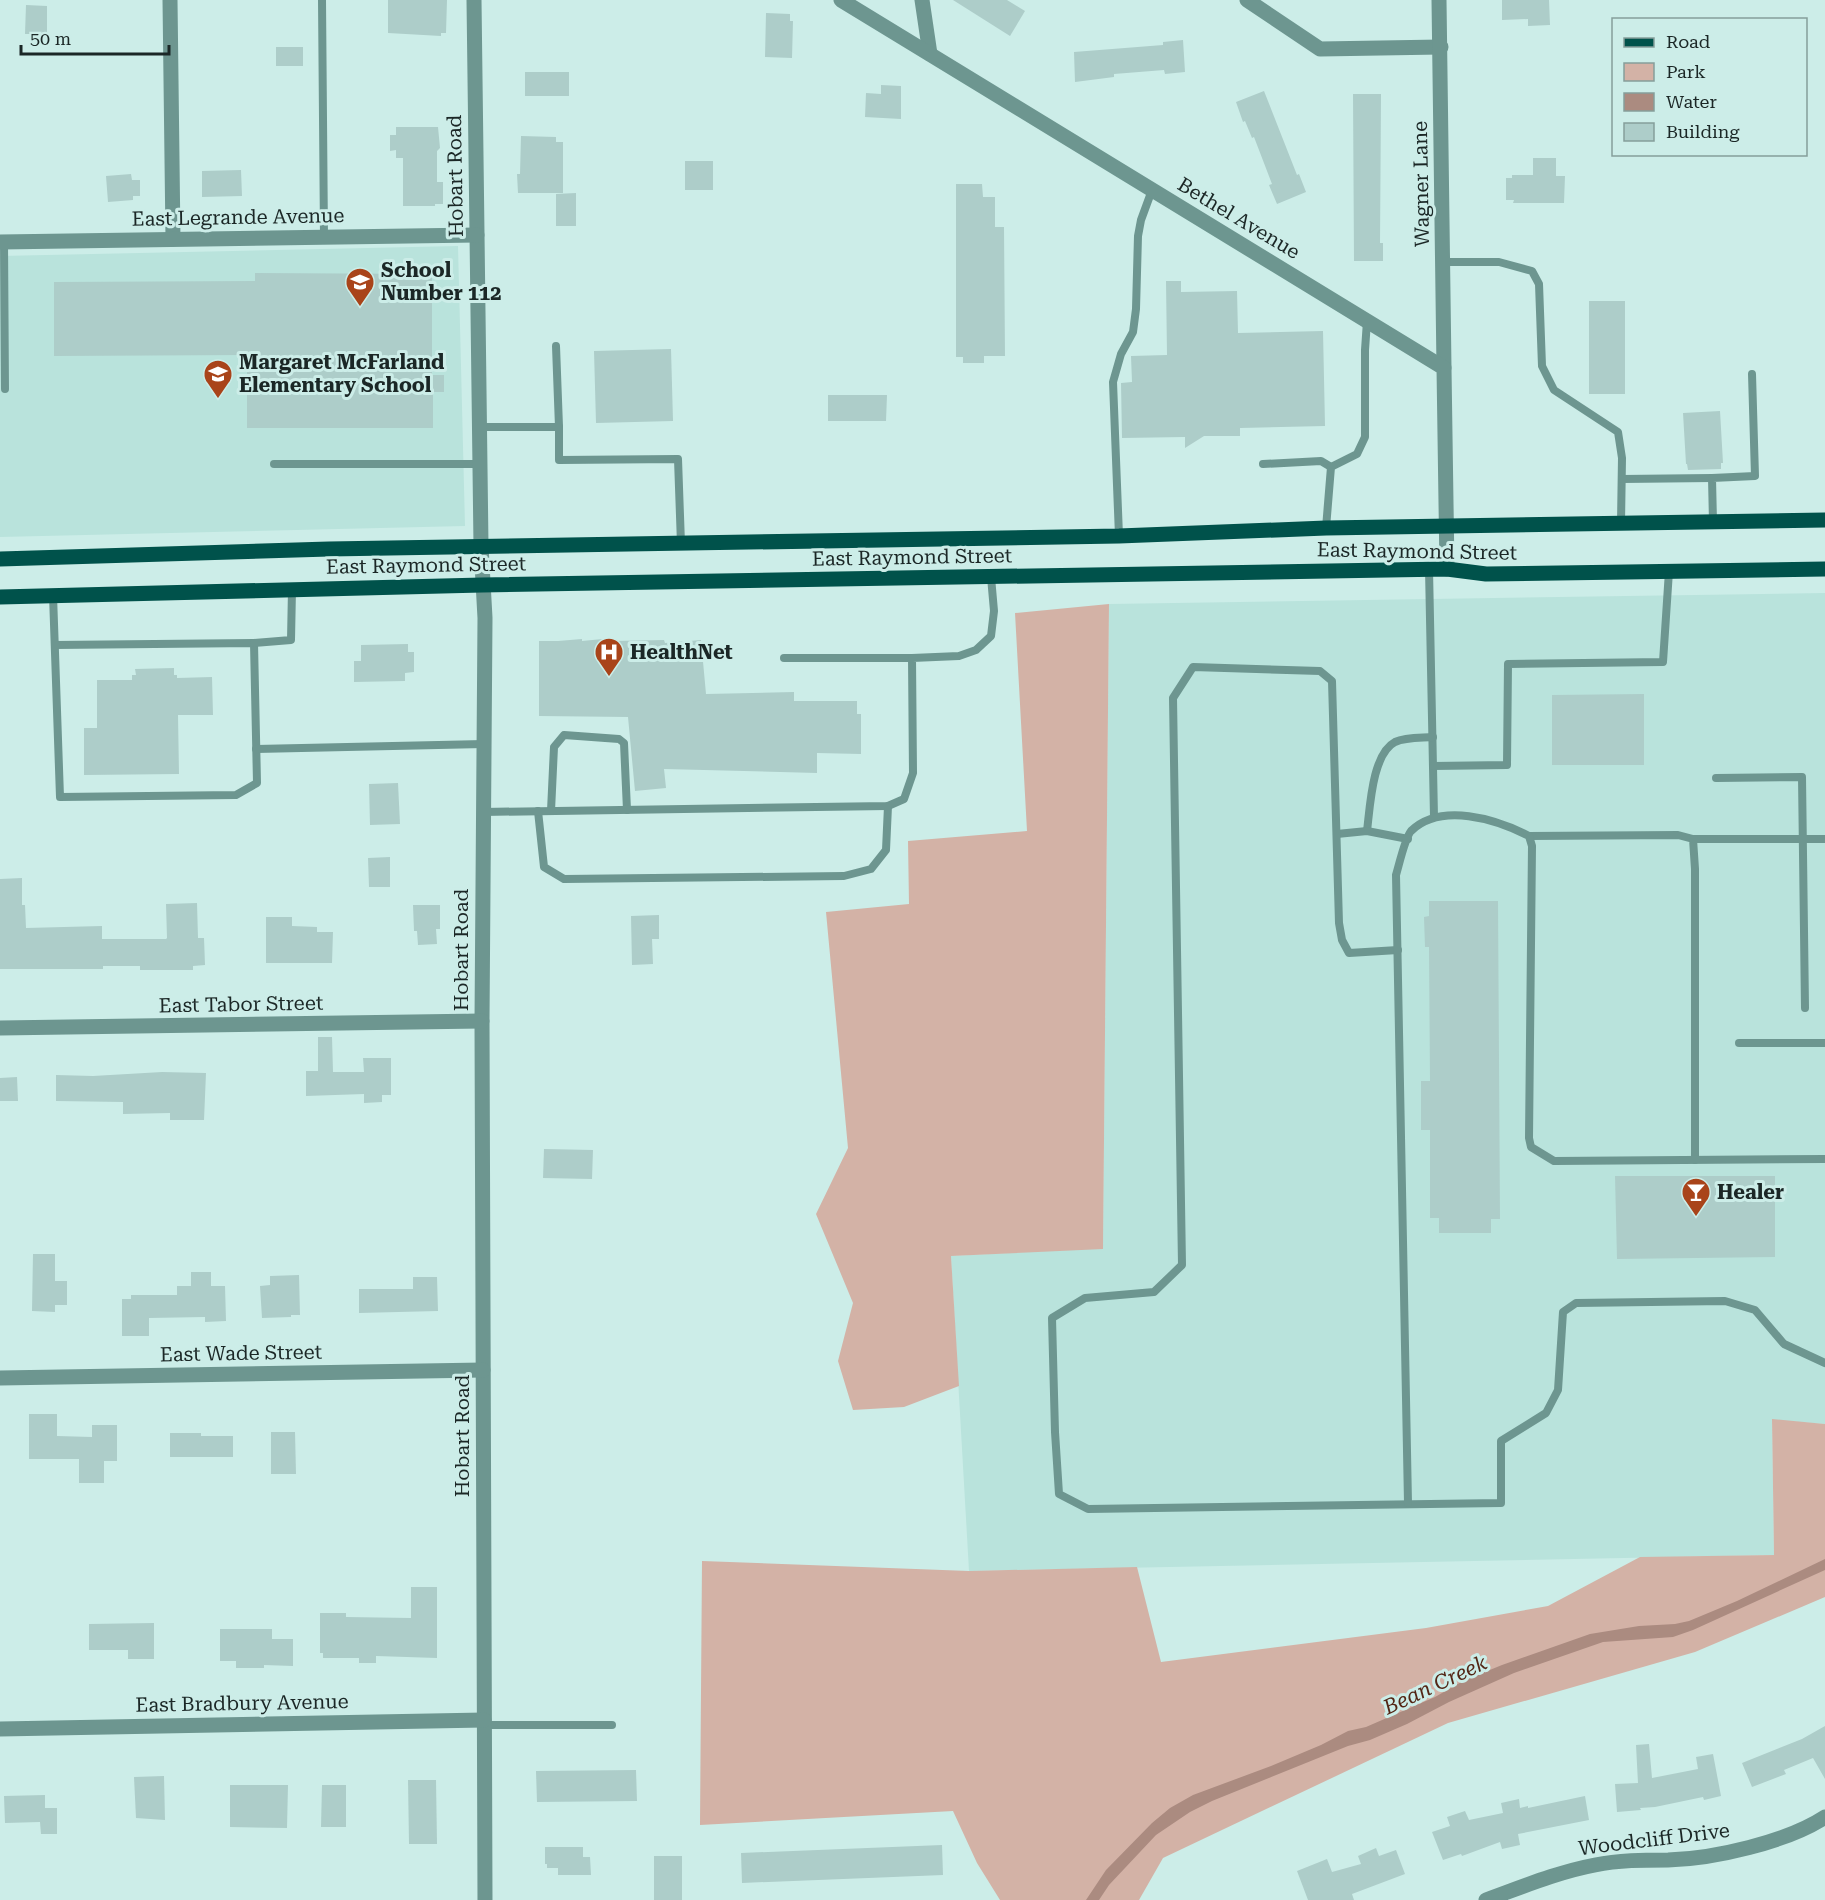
<svg xmlns="http://www.w3.org/2000/svg" width="1825" height="1900" font-family="'Roboto Serif',serif">
	<style>
		.built { fill: #b9e3dc }
		.green { fill: #d3b2a6 }
		.water { fill: #ab8b80 }
		.building { fill: #adcdc9 }
		.lines { fill: none; stroke-linecap: round; stroke-linejoin: round }
		.service { stroke: #6d9690; stroke-width: 8 }
		.minor { stroke: #6d9690; stroke-width: 15 }
		.tertiary { stroke: #6d9690; stroke-width: 15 }
		.primary { stroke: #00524b; stroke-width: 15 }
		.labels { text-anchor: middle; stroke-width: 6; stroke-linejoin: round; paint-order: stroke }
		.street-label { font-size: 20px; fill: #1b2726; stroke: #ccede8 }
		.poi-label { font-size: 20px; font-weight: bold; fill: #1b2726; stroke: #ccede8; text-anchor: start }
		.water-label { font-size: 21px; font-style: italic; fill: #532615; stroke: #ccede8 }
	</style>
	<rect width="100%" height="100%" fill="#ccede8"/>
	<g class="built">
		<path d="M458 246 465 526 0 537V256Z"/>
		<path d="M1825 593V1424L1772 1420 1774 1555 969 1571 951 1256 1103 1248 1109 604Z"/>
	</g>
	<g class="green">
		<path d="M1109 604 1103 1249 951 1256 959 1386 904 1407 853 1410 838 1361 853 1303 816 1214 848 1148 826 912 909 904 908 841 1027 831 1015 613Z"/>
		<path d="M1772 1419 1825 1424V1597L1695 1652 1448 1723 1163 1858 1139 1900H1000L977 1863 953 1811 700 1825 702 1561 969 1571 1137 1567 1161 1662 1426 1628 1548 1606 1640 1557 1774 1555Z"/>
	</g>
	<path class="water" d="M1825 1559V1570L1693 1630 1673 1637 1603 1642 1514 1673 1449 1702 1407 1724 1370 1740 1348 1746 1212 1801 1190 1812 1156 1835 1109 1885 1099 1900H1086L1106 1870 1152 1823 1170 1808 1193 1795 1271 1766 1321 1745 1348 1731 1366 1727 1435 1697 1463 1681 1502 1665 1590 1634 1639 1626 1675 1624 1689 1621 1737 1601Z"/>
	<g class="building">
		<path d="M388 0H447L446 33H441V36L388 33Z"/>
		<path d="M953 0H1007L1025 11 1010 36Z"/>
		<path d="M1502 0H1549L1550 25 1528 26V19L1502 20Z"/>
		<path d="M26 5 47 6V34H25Z"/>
		<path d="M766 13 790 14V21H793L792 58 765 57Z"/>
		<path d="M1183 40 1185 72 1165 74 1164 70 1114 74V77L1075 82 1074 52 1163 45V42Z"/>
		<rect x="276" y="47" width="27" height="19"/>
		<rect x="525" y="72" width="44" height="24"/>
		<path d="M881 85 901 86V119L865 117 866 93 881 94Z"/>
		<path d="M1264 91 1297 175 1299 174 1306 192 1277 204 1269 185 1272 184 1254 137 1252 138 1245 121 1243 122 1236 102Z"/>
		<path d="M1353 94H1381L1380 243H1383V261H1354Z"/>
		<path d="M396 127H438L440 148 437 151V182H443V204H435V206H403V158H396V150L390 151V135H396Z"/>
		<path d="M521 136 556 137V142H563V193H518L517 174H520Z"/>
		<path d="M1533 158H1556V176H1565L1564 203H1513L1514 200H1506V178H1512V175H1533Z"/>
		<rect x="685" y="161" width="28" height="29"/>
		<path d="M241 170 242 196 202 197V171Z"/>
		<path d="M131 174 132 180H140V196H133V200L108 202 106 176Z"/>
		<path d="M956 184H982L983 197H995V227H1004L1005 356H984V363H963V357H956Z"/>
		<path d="M576 193V226H556V194Z"/>
		<path d="M255 273 432 274V375H444V392H433V428H247V355L54 356V282L255 281Z"/>
		<path d="M1166 281H1181V292L1237 291 1238 333 1323 331 1325 426 1240 428V436H1204L1185 448V437L1122 438 1121 383 1132 382 1131 356 1167 355Z"/>
		<rect x="1589" y="301" width="36" height="93"/>
		<path d="M671 349 673 421 596 423 594 351Z"/>
		<path d="M828 395H887L886 421H828Z"/>
		<path d="M1720 411 1723 463H1721V469L1688 470 1687 464H1686L1683 413Z"/>
		<path d="M613 638V641L664 640 665 643 701 640 706 694 794 692V701H857V714H861V754L817 753V773L664 769 666 788 635 791 628 717 539 716V641H558L582 639V641Z"/>
		<path d="M408 644V652H414V672L405 673V681L354 682V661H361V645Z"/>
		<path d="M174 668V675H177V678L212 677 213 715H178L179 774 84 775V728H97V680H132V675H136L135 669Z"/>
		<path d="M1644 694V765H1552V695Z"/>
		<path d="M398 783 400 824 370 825 369 784Z"/>
		<path d="M390 857V887H369L368 858Z"/>
		<path d="M22 878V905H25L26 928 102 926V939H166L167 938 166 904 197 903 198 938H204L205 965 193 966V970H140V966H103V969H0V879Z"/>
		<path d="M1429 901H1498L1500 1219H1491V1233H1439V1218H1430V1130H1421V1081H1430L1429 947H1425L1424 917 1429 916Z"/>
		<path d="M413 905H440V929H436L437 944 418 945 417 931H414Z"/>
		<path d="M659 915V939H652L653 964 632 965 631 916Z"/>
		<path d="M266 917H292V926L317 927V932H333L332 963H266Z"/>
		<path d="M318 1037H332L333 1072H364L363 1058H391V1095H382V1102L364 1103V1094L306 1096V1071H318Z"/>
		<path d="M162 1072 206 1073 204 1120H170V1113L123 1114V1102L56 1101V1075L93 1076Z"/>
		<path d="M17 1077 18 1101H0V1078Z"/>
		<path d="M544 1149 593 1150 592 1179 543 1178Z"/>
		<path d="M1615 1176H1775V1257L1617 1259Z"/>
		<path d="M33 1254H55V1281H67V1305H55V1312L32 1311Z"/>
		<path d="M191 1272H211V1286H225L226 1321 205 1322V1317L149 1318V1336H122V1299H131V1295H177V1286H191Z"/>
		<path d="M299 1275 300 1315H291V1317L262 1318 260 1286 270 1285V1276Z"/>
		<path d="M413 1277H437L438 1311 359 1313V1289H413Z"/>
		<path d="M29 1414H57V1436L92 1437V1425H117V1461H104V1483H79V1459H29Z"/>
		<path d="M271 1432H295L296 1474H271Z"/>
		<path d="M170 1433H201V1436H233V1457H170Z"/>
		<path d="M411 1587H437V1658L376 1656V1663H359V1658H323V1653H320V1613H346V1617L411 1618Z"/>
		<path d="M154 1623V1659H128V1650H89V1624Z"/>
		<path d="M220 1629H272V1639H293V1666L264 1665V1668H236V1661H220Z"/>
		<path d="M1825 1726V1779L1813 1758 1784 1770 1786 1774 1752 1787 1742 1763 1802 1739Z"/>
		<path d="M1649 1744 1652 1778 1698 1769 1696 1757 1713 1754 1721 1796 1704 1800 1703 1797 1655 1807 1640 1808 1641 1810 1617 1812 1615 1784 1638 1783 1636 1745Z"/>
		<path d="M636 1770 637 1801 537 1802 536 1771Z"/>
		<path d="M164 1776 165 1820 136 1818 134 1777Z"/>
		<path d="M408 1780H436L437 1844H409Z"/>
		<path d="M230 1785H288L287 1828 230 1827Z"/>
		<path d="M322 1785H346V1827H321Z"/>
		<path d="M45 1795V1808H57V1834H41L40 1822 5 1823 4 1796Z"/>
		<path d="M1585 1796 1589 1820 1518 1834 1520 1845 1502 1849 1500 1842 1462 1856 1461 1854 1443 1860 1432 1832 1450 1826 1447 1817 1465 1811 1469 1820 1503 1813 1501 1803 1519 1799 1520 1808 1528 1806V1808Z"/>
		<path d="M942 1845 943 1875 742 1883 741 1853Z"/>
		<path d="M545 1847H583V1857H590L591 1875H558V1868H547V1864H545Z"/>
		<path d="M1376 1848 1379 1856 1396 1850 1405 1874 1352 1894 1354 1900H1308L1297 1871 1327 1859 1332 1872 1361 1864 1358 1856Z"/>
		<rect x="654" y="1856" width="28" height="44"/>
	</g>
	<g class="lines">
		<g class="service">
			<path d="M322 0 324 237"/>
			<path d="M4 242 5 389"/>
			<path d="M1443 262H1499L1532 271 1539 284 1542 366 1554 390 1618 432 1622 458 1621 523"/>
			<path d="M556 346 559 427"/>
			<path d="M479 427H559V460L678 459 681 544"/>
			<path d="M274 464H480"/>
			<path d="M1263 464 1321 461 1331 467"/>
			<path d="M1622 479 1712 478"/>
			<path d="M1713 522 1712 478 1755 476 1752 374"/>
			<path d="M1326 528 1331 467 1357 454 1365 437V350L1367 321"/>
			<path d="M1119 536 1113 382 1121 354 1133 332 1136 309 1138 236 1141 220 1152 190"/>
			<path d="M1429 569 1434 817"/>
			<path d="M53 595 60 797 236 795 257 783 254 643 55 645"/>
			<path d="M254 643 291 640 292 589"/>
			<path d="M784 658H912"/>
			<path d="M256 749 484 744"/>
			<path d="M1433 766 1507 765 1508 664 1663 662 1669 571"/>
			<path d="M1716 778 1802 777 1805 1008"/>
			<path d="M538 811 544 867 564 879 844 876 871 869 886 850 888 806"/>
			<path d="M551 811 554 747 564 735 619 739 624 743 627 810"/>
			<path d="M483 812 888 806 904 799 913 773 912 658 959 656 976 650 991 636 994 611 991 577"/>
			<path d="M1367 831C1370 808 1372 754 1395 742 1406 737 1421 738 1433 737"/>
			<path d="M1337 834 1367 831 1408 839"/>
			<path d="M1529 836 1678 835 1693 839 1695 869V1160"/>
			<path d="M1693 839H1825"/>
			<path d="M1398 950 1349 953 1342 940 1339 923 1332 681 1320 671 1193 667 1173 698 1182 1265 1154 1292 1085 1298 1052 1318 1055 1432 1059 1494 1088 1509 1501 1503V1441L1546 1413 1558 1390 1563 1312 1576 1303 1725 1301 1755 1310 1784 1344 1825 1363"/>
			<path d="M1739 1043H1825"/>
			<path d="M1408 1503 1396 875C1399 865 1405 838 1411 831 1441 802 1496 819 1529 836L1532 846 1529 1138 1531 1147 1554 1161 1825 1159"/>
			<path d="M484 1725H612"/>
		</g>
		<g class="minor">
			<path d="M170 0 173 239"/>
			<path d="M474 0 481 546 485 618 482 1021 485 1900"/>
			<path d="M922 0 930 54"/>
			<path d="M1247 0 1320 49 1441 47"/>
			<path d="M1439 0 1444 368"/>
			<path d="M0 242 477 235"/>
			<path d="M0 1028 482 1021"/>
			<path d="M0 1378 483 1370"/>
			<path d="M0 1729 484 1720"/>
			<path d="M1486 1900C1522 1887 1558 1872 1595 1865 1619 1860 1643 1860 1668 1860 1713 1859 1787 1842 1825 1817"/>
		</g>
		<path class="tertiary" d="M841 0 1444 368 1447 569"/>
		<g class="primary">
			<path d="M0 559 329 549 1119 536 1326 528 1825 520"/>
			<path d="M0 597 482 585 1447 569 1486 574 1825 569"/>
		</g>
	</g>
	<defs>
		<g id="school-pin" transform="scale(1.5)"><path d="M0 17L-7.5 6A9.5 9.5 0 1 1 7.5 6Z" fill="#a9441a" stroke="#ccede8"/><path d="M0-5L7-2L0 1L-7-2ZM-4 1L0 2.5L4 1V4Q0 6-4 4Z" fill="#fff"/></g>
		<g id="hospital-pin" transform="scale(1.5)"><path d="M0 17L-7.5 6A9.5 9.5 0 1 1 7.5 6Z" fill="#a9441a" stroke="#ccede8"/><path d="M-5-5h3v3.5h4V-5h3V5h-3V1.5h-4V5h-3Z" fill="#fff"/></g>
		<g id="bar-pin" transform="scale(1.5)"><path d="M0 17L-7.5 6A9.5 9.5 0 1 1 7.5 6Z" fill="#a9441a" stroke="#ccede8"/><path d="M-6-5H6L.8 .8V4.5H3.5V6h-7V4.5H-.8V.8Z" fill="#fff"/></g>
	</defs>
	<g fill-rule="evenodd">
		<use href="#school-pin" x="360" y="282"/>
		<use href="#school-pin" x="218" y="374"/>
		<use href="#hospital-pin" x="609" y="652"/>
		<use href="#bar-pin" x="1696" y="1192"/>
	</g>
	<g class="labels">
		<g class="street-label">
			<text transform="translate(455 176) rotate(-91)" y="7">Hobart Road</text>
			<text transform="translate(1421 184) rotate(-91)" y="7">Wagner Lane</text>
			<text transform="translate(238 217) rotate(-1)" y="7">East Legrande Avenue</text>
			<text transform="translate(1239 218) rotate(31)" y="7">Bethel Avenue</text>
			<text transform="translate(1417 551) rotate(1)" y="7">East Raymond Street</text>
			<text transform="translate(912 557) rotate(-1)" y="7">East Raymond Street</text>
			<text transform="translate(426 565) rotate(-1)" y="7">East Raymond Street</text>
			<text transform="translate(461 950) rotate(-90)" y="7">Hobart Road</text>
			<text transform="translate(241 1004) rotate(-1)" y="7">East Tabor Street</text>
			<text transform="translate(241 1353) rotate(-1)" y="7">East Wade Street</text>
			<text transform="translate(462 1436) rotate(-90)" y="7">Hobart Road</text>
			<text transform="translate(242 1703) rotate(-1)" y="7">East Bradbury Avenue</text>
			<text transform="translate(1654 1839) rotate(-7)" y="7">Woodcliff Drive</text>
		</g>
		<g class="poi-label">
			<text x="381" y="277">School<tspan x="381" dy="23">Number 112</tspan></text>
			<text x="239" y="369">Margaret McFarland<tspan x="239" dy="23">Elementary School</tspan></text>
			<text x="630" y="659">HealthNet</text>
			<text x="1717" y="1199">Healer</text>
		</g>
		<g class="water-label">
			<text transform="translate(1435 1685) rotate(-25)" y="7">Bean Creek</text>
		</g>
	</g>
	<rect x="1612" y="18" width="195" height="138" fill="#ccede8" stroke="#859e9a" stroke-width="1.5"/>
	<rect x="1624" y="38" width="30" height="9" fill="#00524b" stroke="#859e9a" stroke-width="1.5"/>
	<text x="1666" y="48" font-size="18" fill="#1b2726">Road</text>
	<rect x="1624" y="63" width="30" height="18" fill="#d3b2a6" stroke="#859e9a" stroke-width="1.5"/>
	<text x="1666" y="78" font-size="18" fill="#1b2726">Park</text>
	<rect x="1624" y="93" width="30" height="18" fill="#ab8b80" stroke="#859e9a" stroke-width="1.5"/>
	<text x="1666" y="108" font-size="18" fill="#1b2726">Water</text>
	<rect x="1624" y="123" width="30" height="18" fill="#adcdc9" stroke="#859e9a" stroke-width="1.5"/>
	<text x="1666" y="138" font-size="18" fill="#1b2726">Building</text>
	<path d="M21 45v9h148v-9" fill="none" stroke="#1b2726" stroke-width="3"/>
	<text x="30" y="45" font-size="18" fill="#1b2726" stroke="#ccede8" stroke-width="4.5" paint-order="stroke">50 m</text>
</svg>
